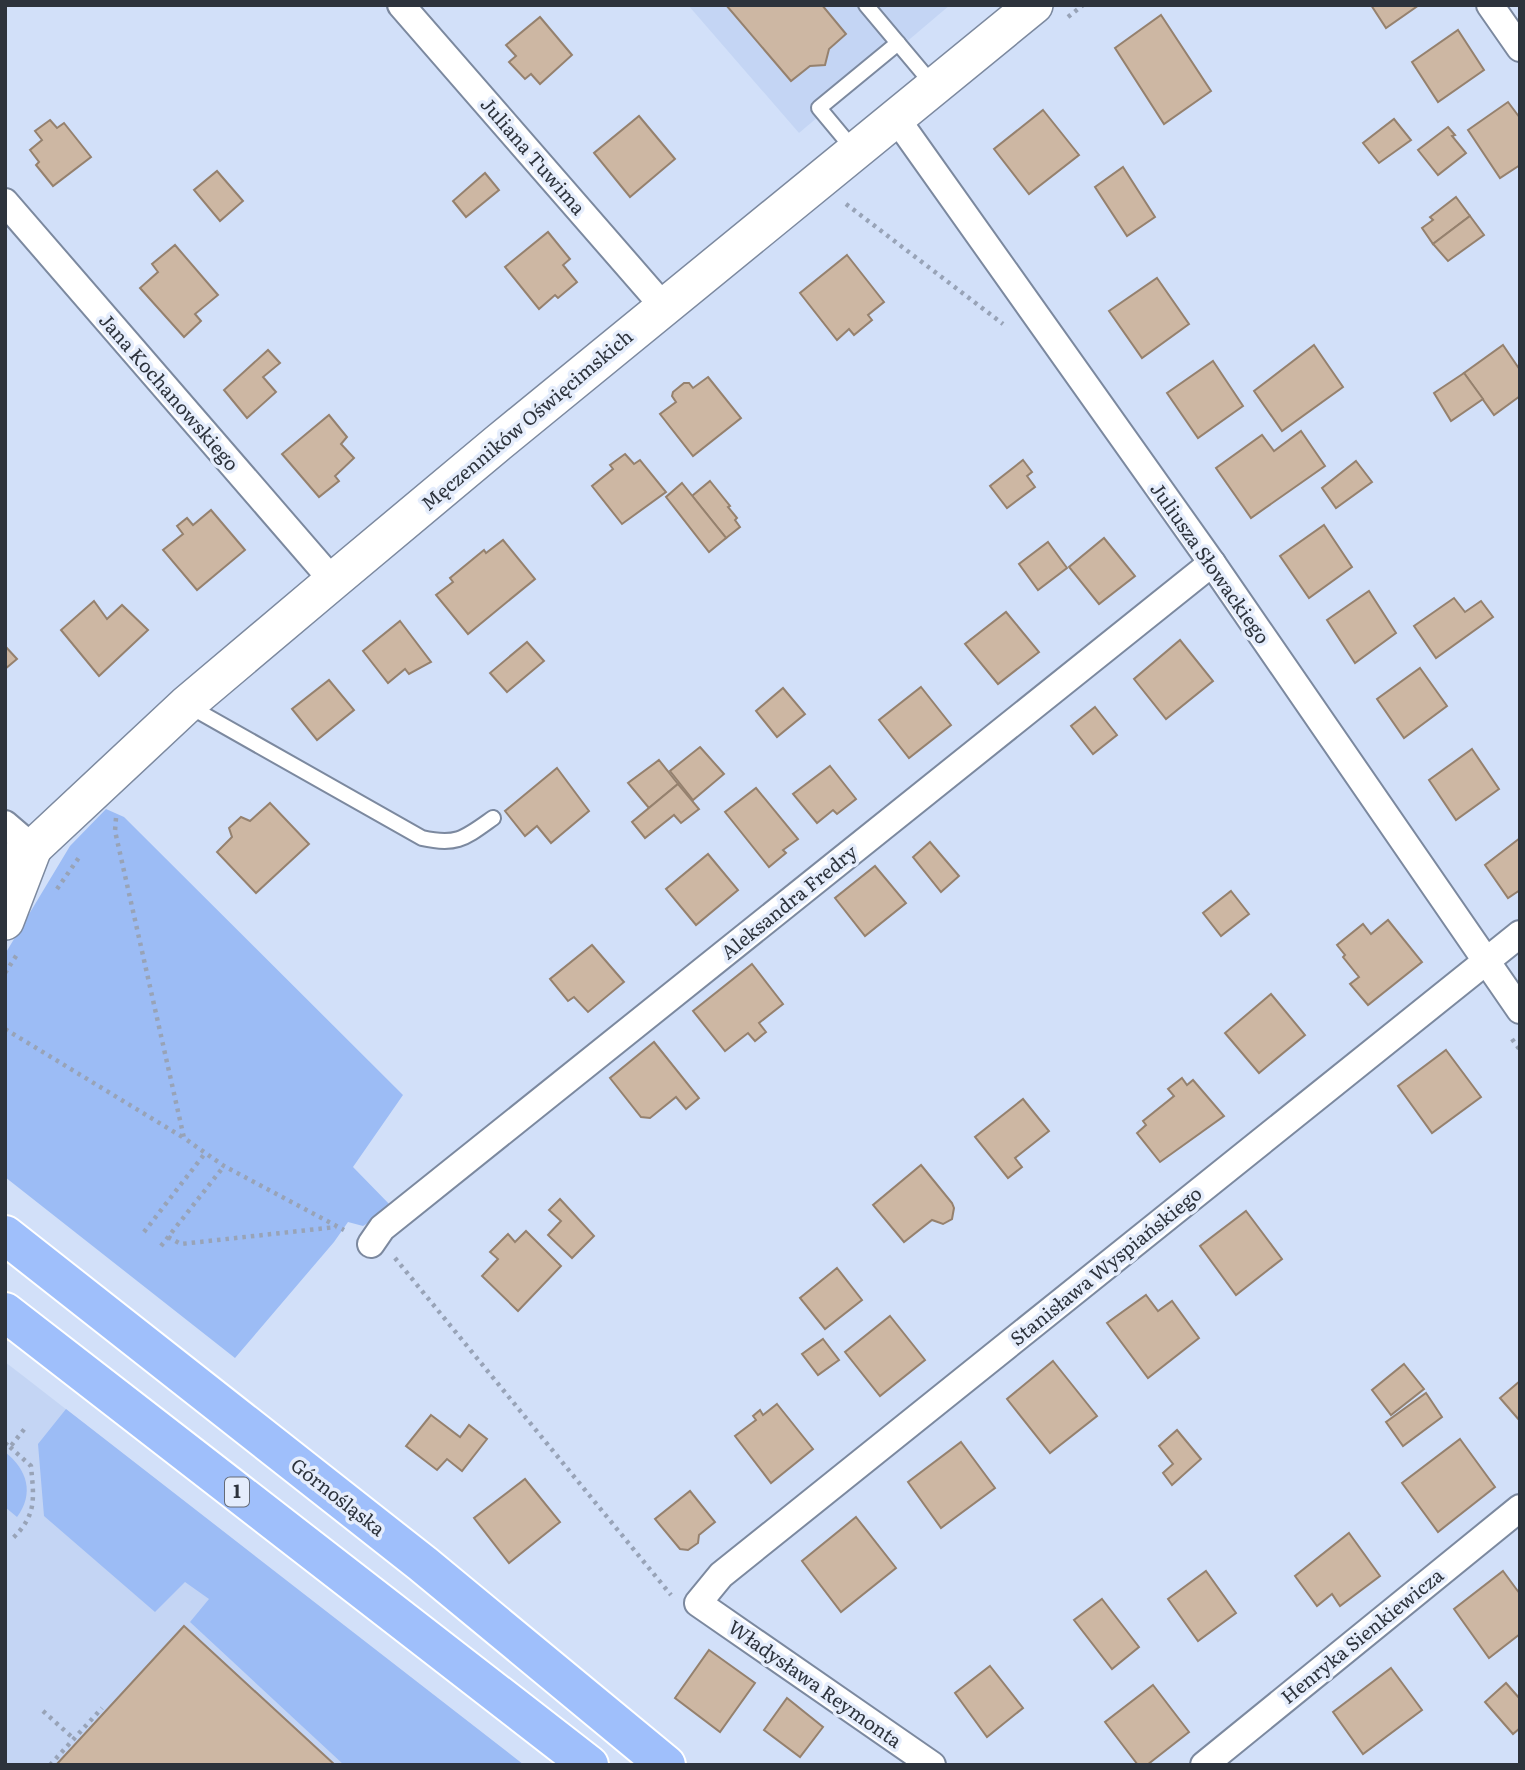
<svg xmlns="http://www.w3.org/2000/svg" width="1525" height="1770" font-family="Literata,serif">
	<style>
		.built { fill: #c4d5f4 }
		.green { fill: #9cbcf5 }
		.building { fill: #cdb7a3; stroke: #95816e; stroke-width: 2 }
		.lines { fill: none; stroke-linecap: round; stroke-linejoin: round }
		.service-casing { stroke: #7c899f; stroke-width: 18 }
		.minor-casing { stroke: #7c899f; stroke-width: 30 }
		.secondary-casing { stroke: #7c899f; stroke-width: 40 }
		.primary-casing { stroke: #fff; stroke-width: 42 }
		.path { stroke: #98a3b7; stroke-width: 4.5; stroke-dasharray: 3.5 5; stroke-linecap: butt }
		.service { stroke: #fff; stroke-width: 14 }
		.minor { stroke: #fff; stroke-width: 26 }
		.secondary { stroke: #fff; stroke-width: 37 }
		.primary { stroke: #9fbffb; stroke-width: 38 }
		.labels { text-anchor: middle; stroke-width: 7; stroke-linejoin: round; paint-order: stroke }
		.shield { fill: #e5edfc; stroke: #646b76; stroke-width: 2 }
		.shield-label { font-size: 18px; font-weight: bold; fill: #2d333c }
		.street-label { font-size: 19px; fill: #2d333c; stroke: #e5edfc }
	</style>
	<rect width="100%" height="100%" fill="#d2e0f9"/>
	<g class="built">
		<path d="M688 5H950L799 133Z"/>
		<path d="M5 1362 22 1375 524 1765H5Z"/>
	</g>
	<g class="green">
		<path d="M106 809 124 817 403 1095 353 1167 393 1208 363 1226 348 1222 334 1242 235 1358 5 1177V954L70 846Z"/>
		<path d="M66 1409 524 1765H344L190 1622 209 1599 185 1582 155 1612 44 1516 38 1444Z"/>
		<path d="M5 1452C28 1470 34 1494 17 1517L5 1507Z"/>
	</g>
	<g class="building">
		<path d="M726 5H822L846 34 829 49 825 65 810 66 791 81Z"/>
		<path d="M1371 5H1419L1386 28Z"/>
		<path d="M1161 15 1211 91 1164 124 1115 48Z"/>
		<path d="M540 17 572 55 540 84 531 74 525 79 509 62 516 56 506 45Z"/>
		<path d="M1458 30 1484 70 1438 102 1412 62Z"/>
		<path d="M1508 102 1520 118V165L1500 178 1468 130Z"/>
		<path d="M1043 110 1079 155 1029 194 994 149Z"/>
		<path d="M639 116 675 159 630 197 594 153Z"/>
		<path d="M1394 119 1411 140 1379 163 1363 143Z"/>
		<path d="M50 120 57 128 64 123 91 157 53 186 36 165 39 162 30 150 42 140 35 131Z"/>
		<path d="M1448 127 1455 135 1452 136 1466 153 1438 175 1418 150Z"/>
		<path d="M1123 167 1155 217 1127 236 1095 187Z"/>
		<path d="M217 171 243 201 220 221 194 190Z"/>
		<path d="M485 173 499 190 466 217 453 201Z"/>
		<path d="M1456 197 1470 216 1433 244 1422 228 1433 220 1430 217Z"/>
		<path d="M1470 216 1484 235 1448 261 1433 244Z"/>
		<path d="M548 232 570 259 563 265 577 282 558 298 555 295 539 309 505 267Z"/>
		<path d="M175 245 218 295 195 314 201 321 184 337 140 288 158 272 152 264Z"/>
		<path d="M847 255 884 302 868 315 872 320 854 335 849 329 837 340 800 293Z"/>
		<path d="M1157 278 1189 324 1142 358 1109 311Z"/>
		<path d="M1314 345 1343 387 1282 431 1254 391Z"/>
		<path d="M1503 345 1520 370V396L1494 415 1464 373Z"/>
		<path d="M268 350 280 363 263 377 276 392 247 418 224 390Z"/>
		<path d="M1213 361 1243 406 1198 438 1167 393Z"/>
		<path d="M1464 373 1483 399 1451 421 1434 393Z"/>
		<path d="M708 377 741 418 693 456 660 414 676 402 672 396 673 392 684 383H689L693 388Z"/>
		<path d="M329 415 347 437 341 444 354 458 335 476 339 481 319 497 282 454Z"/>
		<path d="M1301 431 1325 466 1251 518 1216 468 1262 435 1274 451Z"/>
		<path d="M625 454 634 464 640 460 666 492 622 524 592 486 613 469 610 465Z"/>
		<path d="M1023 460 1032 472 1027 476 1035 487 1007 508 990 486Z"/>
		<path d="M1356 461 1372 482 1336 508 1322 488Z"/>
		<path d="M710 481 730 506 728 507 737 518 735 520 740 527 726 538 692 496Z"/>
		<path d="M682 483 726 538 709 552 666 497Z"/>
		<path d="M211 510 245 550 197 590 163 550 183 534 177 526 187 518 193 525Z"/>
		<path d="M1324 525 1352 567 1309 598 1280 556Z"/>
		<path d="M1104 538 1135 576 1099 604 1069 567Z"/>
		<path d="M503 540 535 579 468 634 436 595 453 582 450 578 484 550 486 553Z"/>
		<path d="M1048 542 1067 568 1038 590 1019 564Z"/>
		<path d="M1369 591 1396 633 1355 663 1327 620Z"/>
		<path d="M1454 598 1465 612 1481 601 1493 617 1436 658 1414 626Z"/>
		<path d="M94 601 107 619 122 605 148 630 99 676 61 630Z"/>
		<path d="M1006 612 1039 652 998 684 965 644Z"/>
		<path d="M400 621 431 662 409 674 405 669 388 683 363 651Z"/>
		<path d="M1180 640 1213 681 1166 719 1134 679Z"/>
		<path d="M527 642 544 661 507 692 490 673Z"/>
		<path d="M5 646 17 659 5 669Z"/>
		<path d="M1420 668 1447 706 1404 738 1377 699Z"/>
		<path d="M329 680 354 710 317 740 292 709Z"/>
		<path d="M921 687 951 725 909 758 879 720Z"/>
		<path d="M783 688 805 714 777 737 756 711Z"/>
		<path d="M1095 707 1117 735 1093 754 1071 726Z"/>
		<path d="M700 747 724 774 693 800 670 771Z"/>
		<path d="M1472 749 1499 789 1456 820 1429 780Z"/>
		<path d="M659 760 678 784 649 808 628 783Z"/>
		<path d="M830 766 856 799 837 814 833 810 817 823 793 794Z"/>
		<path d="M557 768 589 811 551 843 537 826 525 836 505 811Z"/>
		<path d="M678 784 699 809 681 823 674 815 645 838 632 822Z"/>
		<path d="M756 788 798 839 783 850 786 853 769 867 725 812Z"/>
		<path d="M270 803 309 844 256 893 217 852 232 837 229 828 241 817 250 821Z"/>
		<path d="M1520 838V890L1508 898 1485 865Z"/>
		<path d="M930 842 959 876 941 892 913 857Z"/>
		<path d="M708 854 738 890 696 925 666 889Z"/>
		<path d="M875 866 906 903 865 936 835 898Z"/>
		<path d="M1231 891 1249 914 1221 936 1203 913Z"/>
		<path d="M1388 920 1422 962 1368 1005 1350 984 1359 977 1343 957 1345 955 1337 945 1363 924 1371 934Z"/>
		<path d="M592 945 624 982 588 1012 574 997 568 1001 550 979Z"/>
		<path d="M752 964 783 1004 759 1023 766 1032 755 1041 748 1033 725 1051 693 1011Z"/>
		<path d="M1271 994 1305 1035 1259 1073 1225 1033Z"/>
		<path d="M654 1042 699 1098 686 1109 676 1097 650 1118 641 1117 610 1078Z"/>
		<path d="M1446 1050 1481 1097 1432 1133 1398 1086Z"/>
		<path d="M1182 1078 1187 1085 1193 1080 1224 1116 1160 1162 1137 1133 1146 1125 1143 1121 1174 1096 1168 1089Z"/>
		<path d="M1023 1099 1049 1131 1015 1158 1022 1167 1008 1178 975 1137Z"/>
		<path d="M921 1165 952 1203 954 1208 952 1219 943 1224 932 1220 904 1242 873 1205Z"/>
		<path d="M560 1199 594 1236 572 1258 548 1235 561 1221 549 1210Z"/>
		<path d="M1246 1211 1282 1259 1236 1295 1200 1246Z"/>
		<path d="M526 1231 561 1266 518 1311 482 1276 498 1259 490 1252 508 1234 515 1242Z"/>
		<path d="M837 1268 862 1300 825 1329 800 1298Z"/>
		<path d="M1146 1295 1158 1311 1172 1301 1199 1338 1148 1378 1107 1323Z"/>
		<path d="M890 1316 925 1360 880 1396 845 1352Z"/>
		<path d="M823 1339 839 1360 818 1375 802 1354Z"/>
		<path d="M1053 1361 1097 1416 1050 1453 1007 1399Z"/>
		<path d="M1404 1364 1424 1389 1391 1415 1372 1390Z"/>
		<path d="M1520 1381V1421L1500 1398Z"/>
		<path d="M1426 1393 1442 1417 1403 1446 1386 1422Z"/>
		<path d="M777 1404 813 1449 771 1483 735 1436 756 1420 753 1416 760 1410 763 1415Z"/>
		<path d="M431 1415 460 1437 469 1425 487 1439 462 1471 447 1459 437 1470 406 1446Z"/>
		<path d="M1177 1430 1201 1459 1172 1485 1163 1473 1173 1464 1159 1446Z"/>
		<path d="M1460 1439 1495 1487 1438 1532 1402 1483Z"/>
		<path d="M961 1442 995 1488 941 1528 908 1482Z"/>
		<path d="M525 1479 560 1522 509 1563 474 1518Z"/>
		<path d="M690 1491 715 1522 699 1535 698 1543 688 1550 680 1549 655 1519Z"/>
		<path d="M856 1517 896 1568 841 1612 802 1561Z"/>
		<path d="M1349 1533 1380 1576 1340 1606 1332 1594 1317 1606 1295 1576Z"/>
		<path d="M1206 1571 1236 1613 1198 1641 1168 1599Z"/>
		<path d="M1503 1571 1520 1594V1634L1489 1658 1454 1609Z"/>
		<path d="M1102 1599 1139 1647 1112 1669 1074 1620Z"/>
		<path d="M184 1626 335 1765H56Z"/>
		<path d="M709 1650 755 1683 720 1732 675 1698Z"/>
		<path d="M990 1666 1023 1708 987 1737 955 1693Z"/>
		<path d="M1391 1668 1422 1710 1363 1754 1333 1712Z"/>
		<path d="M1506 1683 1520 1699V1728L1513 1734 1485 1702Z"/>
		<path d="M1153 1685 1189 1732 1147 1765H1138L1105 1722Z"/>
		<path d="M787 1698 823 1727 800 1757 764 1730Z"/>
	</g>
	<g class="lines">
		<g class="service-casing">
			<g id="service">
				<path d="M866 5 934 86"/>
				<path d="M854 150 819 108 898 43"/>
				<path d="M187 705 422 838C457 846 465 838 493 818"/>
			</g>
		</g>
		<g class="minor-casing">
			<g id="minor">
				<path d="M401 5 664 307"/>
				<path d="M1490 5 1520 48"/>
				<path d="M896 118 1212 563 1520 1010"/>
				<path d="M5 202 333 581"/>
				<path d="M5 824 33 848"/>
				<path d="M371 1244 382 1228 1212 563"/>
				<path d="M932 1765 698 1603 721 1575 1520 934"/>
				<path d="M1204 1765 1520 1508"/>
			</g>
		</g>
		<g class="secondary-casing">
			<g id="secondary">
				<path d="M5 867 33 848 186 705 333 581 498 443 1034 5"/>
				<path d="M5 921 33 848"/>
			</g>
		</g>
		<g class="primary-casing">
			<g id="primary">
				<path d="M5 1235 423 1564 666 1765"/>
				<path d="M5 1312 589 1765"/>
			</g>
		</g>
		<g class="path">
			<path d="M1068 17 1083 5"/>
			<path d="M846 204 1003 324"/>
			<path d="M116 818 115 831 184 1138 224 1166 344 1230"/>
			<path d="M57 889 80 856"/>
			<path d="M5 973 18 953"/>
			<path d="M5 1029 184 1138"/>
			<path d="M1512 1039 1520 1050"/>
			<path d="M144 1232 206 1152"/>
			<path d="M168 1237 181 1244 336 1227"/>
			<path d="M161 1246 224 1166"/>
			<path d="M395 1258 671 1595"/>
			<path d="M5 1443 10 1447 26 1427"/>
			<path d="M10 1447 31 1466C34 1499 37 1515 12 1539"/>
			<path d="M43 1711 74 1739"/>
			<path d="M50 1765 102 1708"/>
		</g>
		<use href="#service" class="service"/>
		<use href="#minor" class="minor"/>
		<use href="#secondary" class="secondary"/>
		<use href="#primary" class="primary"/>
	</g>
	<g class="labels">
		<rect class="shield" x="225" y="1477.5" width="24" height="29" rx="5"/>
		<g class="shield-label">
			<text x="237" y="1498">1</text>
		</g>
		<g class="street-label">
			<text transform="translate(533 156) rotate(49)" y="7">Juliana Tuwima</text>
			<text transform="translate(169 392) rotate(49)" y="7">Jana Kochanowskiego</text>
			<text transform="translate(527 420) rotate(-40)" y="7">Męczenników Oświęcimskich</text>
			<text transform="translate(1210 563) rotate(55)" y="7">Juliusza Słowackiego</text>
			<text transform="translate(789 902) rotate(-39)" y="7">Aleksandra Fredry</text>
			<text transform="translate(1106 1266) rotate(-39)" y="7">Stanisława Wyspiańskiego</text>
			<text transform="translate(338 1497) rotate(38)" y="7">Górnośląska</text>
			<text transform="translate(1362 1636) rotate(-39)" y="7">Henryka Sienkiewicza</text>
			<text transform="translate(815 1684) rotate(35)" y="7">Władysława Reymonta</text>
		</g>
	</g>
	<rect width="1525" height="1770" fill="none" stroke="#2d333c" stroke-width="14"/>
</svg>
